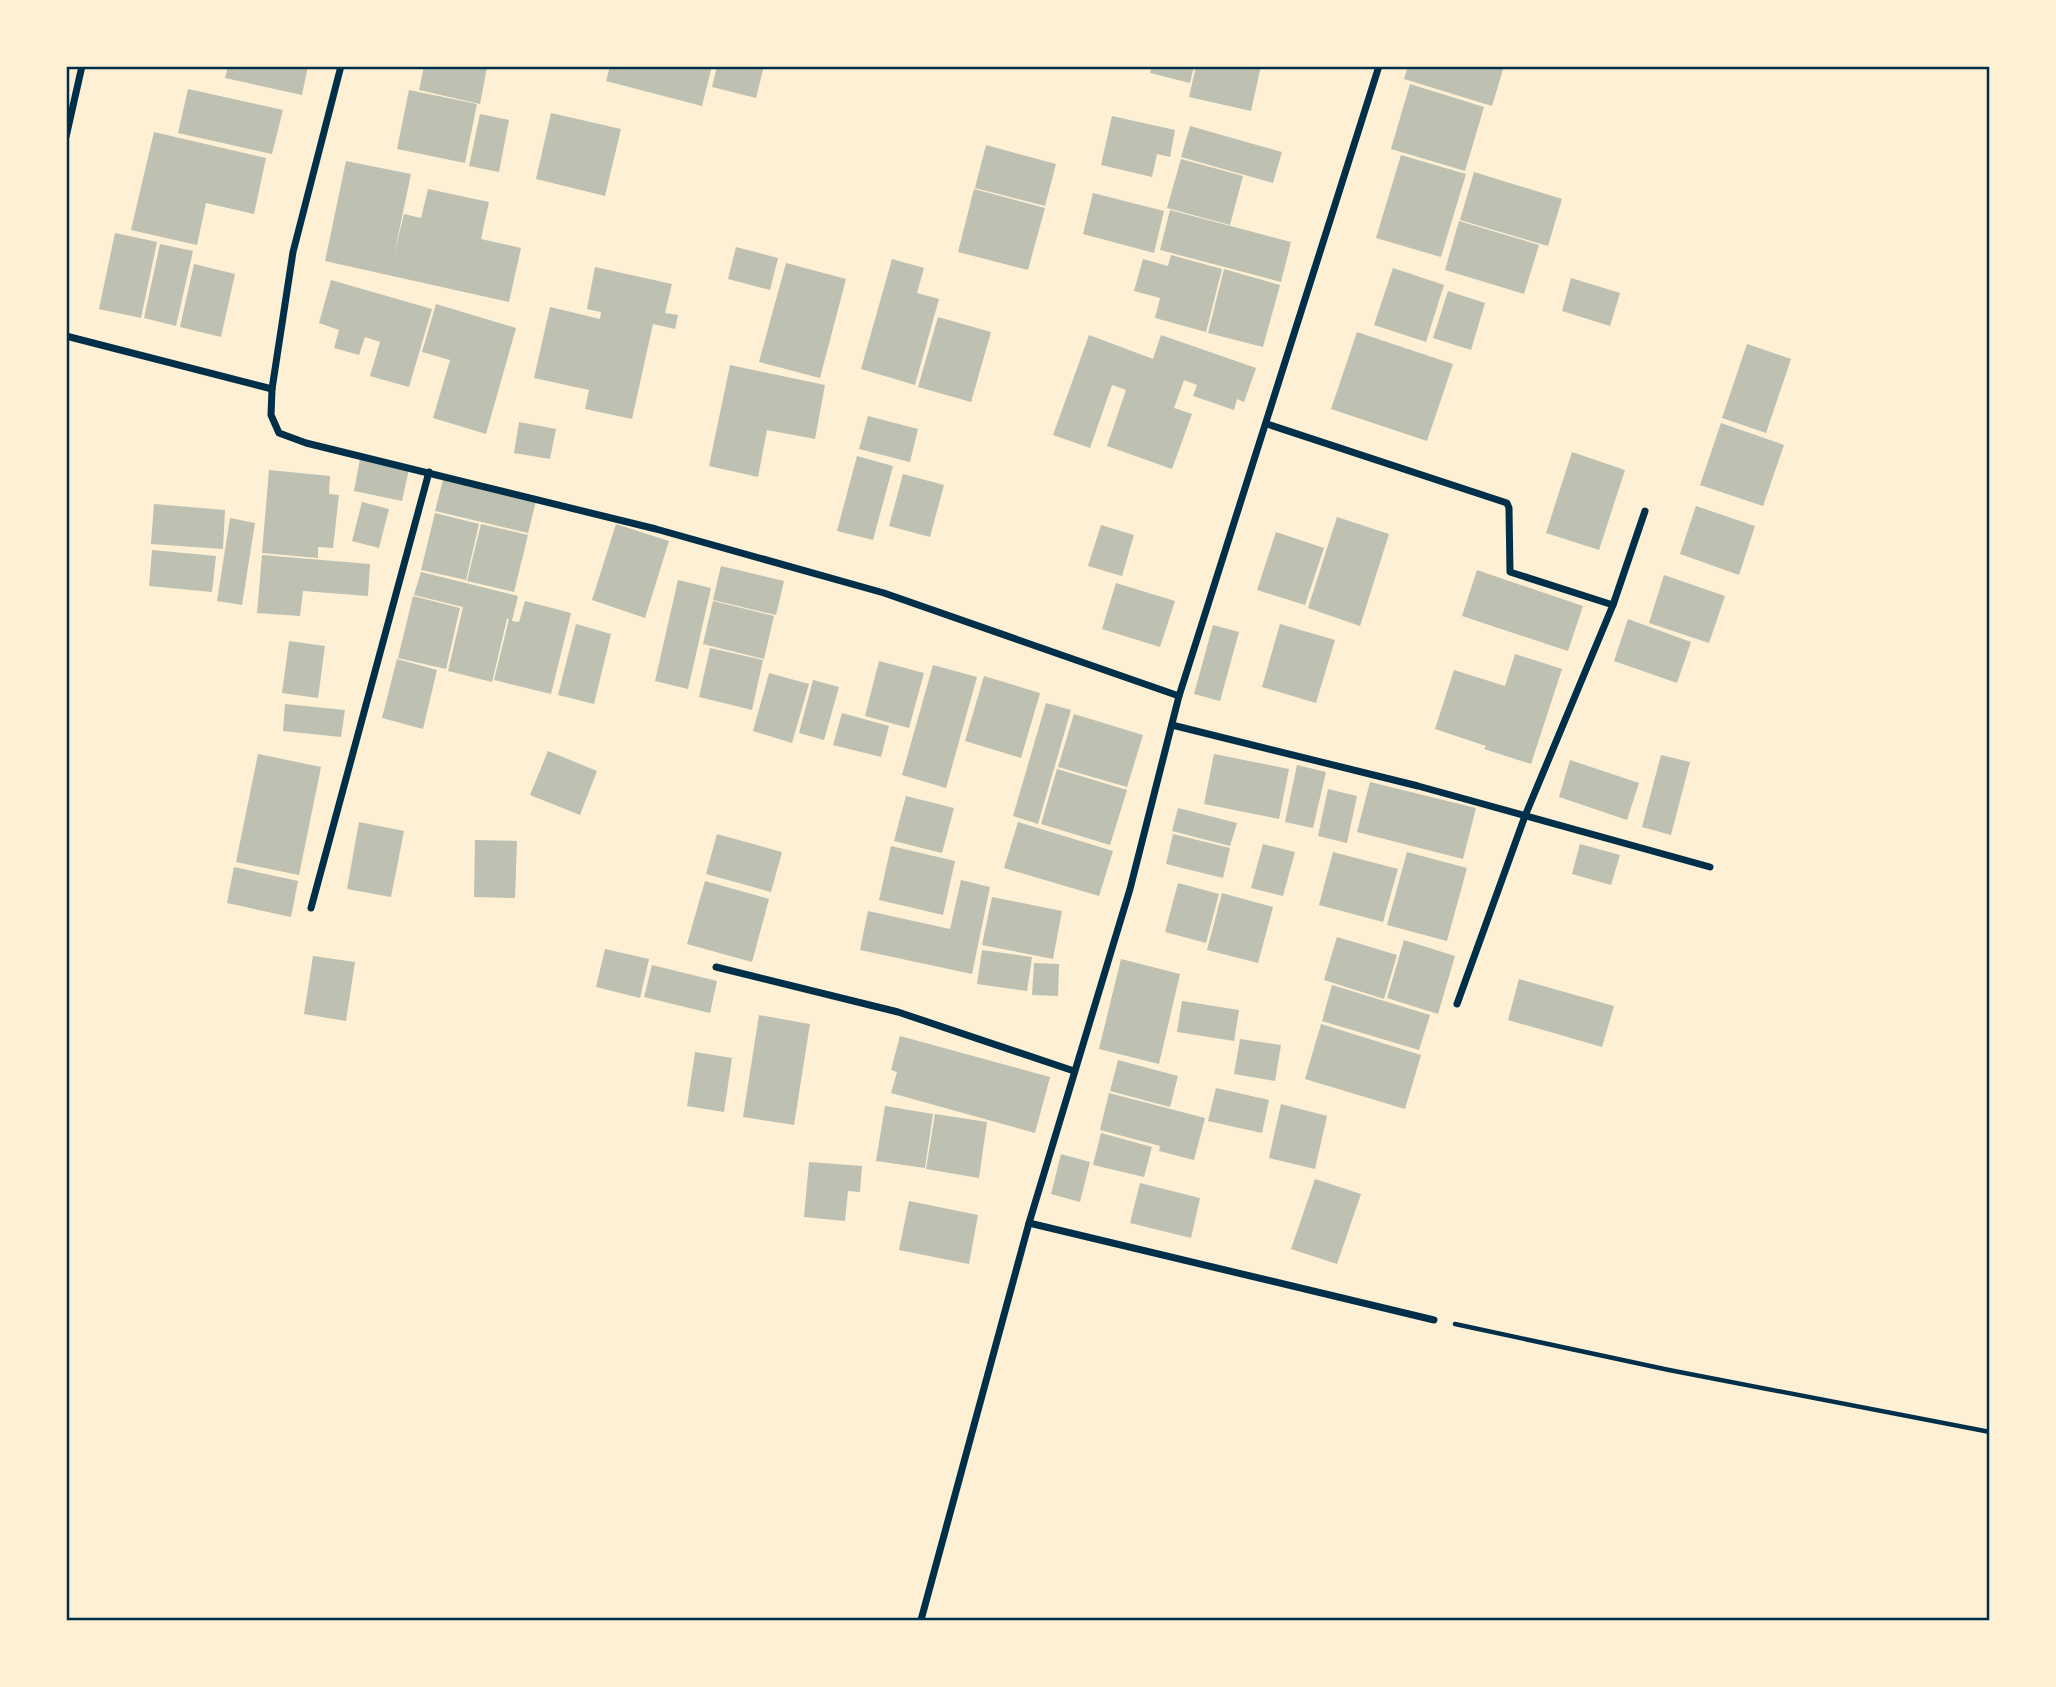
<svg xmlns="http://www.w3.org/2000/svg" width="2056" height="1687" font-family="Arial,sans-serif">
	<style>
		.building { fill: #bec0b2 }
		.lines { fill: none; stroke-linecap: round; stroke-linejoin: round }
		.path { stroke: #003049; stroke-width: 4.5 }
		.minor { stroke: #003049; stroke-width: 7 }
		.neatline { fill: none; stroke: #003049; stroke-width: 2.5 }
	</style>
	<rect width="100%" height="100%" fill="#fdf0d5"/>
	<g class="building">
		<path d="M228 66H308L302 95 225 78Z"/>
		<path d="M424 66 487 67 480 104 419 90Z"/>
		<path d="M610 66H712L702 106 606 81Z"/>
		<path d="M717 66H764L756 98 712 87Z"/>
		<path d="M1152 66H1194L1190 83 1150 73Z"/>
		<path d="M1196 66H1261L1251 111 1189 97Z"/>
		<path d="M1408 66H1504L1492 106 1404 79Z"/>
		<path d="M1410 84 1484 107 1465 171 1391 149Z"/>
		<path d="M188 89 283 110 272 154 178 133Z"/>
		<path d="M409 90 477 104 465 163 397 149Z"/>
		<path d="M551 113 621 129 605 196 536 179Z"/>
		<path d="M480 114 509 120 499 172 469 166Z"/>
		<path d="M1112 116 1175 130 1170 157 1157 154 1152 177 1101 165Z"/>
		<path d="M1190 126 1282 152 1273 183 1181 157Z"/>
		<path d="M154 132 266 158 254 214 206 203 197 245 131 230Z"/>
		<path d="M986 145 1056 164 1045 206 975 188Z"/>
		<path d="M1401 155 1466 174 1441 257 1376 238Z"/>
		<path d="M1181 159 1243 176 1230 225 1167 208Z"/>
		<path d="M346 161 411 174 394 255 404 214 421 218 428 189 489 202 481 239 521 248 509 302 325 261Z"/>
		<path d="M1474 172 1562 199 1548 246 1460 220Z"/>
		<path d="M974 189 1045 208 1028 270 958 252Z"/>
		<path d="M1093 193 1164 211 1154 253 1083 234Z"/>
		<path d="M1170 210 1291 242 1281 282 1160 250Z"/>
		<path d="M1459 221 1539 245 1524 294 1445 270Z"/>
		<path d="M115 233 157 242 141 318 99 309Z"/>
		<path d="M160 244 193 251 176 326 144 318Z"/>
		<path d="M736 247 778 258 770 290 728 279Z"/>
		<path d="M1171 255 1222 269 1206 332 1155 318 1160 298 1134 291 1143 259 1168 266Z"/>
		<path d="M892 259 924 268 917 293 939 299 915 385 861 369Z"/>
		<path d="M786 263 846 279 820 378 759 362Z"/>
		<path d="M194 264 235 274 221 337 180 327Z"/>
		<path d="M595 267 672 284 665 313 678 315 675 329 653 324 632 419 585 409 589 390 534 378 550 307 600 319 601 312 587 309Z"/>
		<path d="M1393 268 1444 285 1426 342 1374 325Z"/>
		<path d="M1224 269 1280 285 1263 347 1208 333Z"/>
		<path d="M1571 278 1620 293 1610 326 1562 311Z"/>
		<path d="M331 280 432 309 409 387 370 376 380 342 365 337 359 355 334 348 339 330 319 323Z"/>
		<path d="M1448 291 1485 303 1471 350 1433 338Z"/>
		<path d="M436 304 516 328 486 434 433 418 450 360 422 352Z"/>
		<path d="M938 317 991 332 971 402 918 387Z"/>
		<path d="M1357 332 1453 364 1427 441 1331 409Z"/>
		<path d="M1089 335 1153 359 1161 335 1256 368 1244 402 1237 399 1234 410 1193 396 1197 385 1184 380 1174 408 1192 414 1172 469 1107 446 1126 390 1112 385 1090 448 1053 435Z"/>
		<path d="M1747 344 1791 359 1766 433 1722 418Z"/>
		<path d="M730 365 825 385 815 439 767 430 758 477 709 466Z"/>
		<path d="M868 416 918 429 910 462 859 449Z"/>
		<path d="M519 422 556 429 550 459 514 453Z"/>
		<path d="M1721 423 1784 445 1763 506 1700 485Z"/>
		<path d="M1572 452 1625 470 1599 550 1546 533Z"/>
		<path d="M857 456 893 466 873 540 837 531Z"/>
		<path d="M360 459 409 469 402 501 354 491Z"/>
		<path d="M269 470 330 476 329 494 339 495 333 548 318 547V558L262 553Z"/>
		<path d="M903 474 944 485 930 537 889 526Z"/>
		<path d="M443 480 536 501 528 533 435 511Z"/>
		<path d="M362 502 389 509 379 548 352 541Z"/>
		<path d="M154 504 225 510 223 549 151 544Z"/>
		<path d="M1696 506 1755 526 1739 575 1680 554Z"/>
		<path d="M435 513 479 524 466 580 421 570Z"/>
		<path d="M1337 517 1389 534 1360 626 1308 608Z"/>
		<path d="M230 518 255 523 242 605 217 601Z"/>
		<path d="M481 524 528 535 514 592 467 581Z"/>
		<path d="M616 524 669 541 645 618 592 600Z"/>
		<path d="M1101 525 1134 535 1122 576 1088 566Z"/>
		<path d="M1276 532 1324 548 1305 605 1257 590Z"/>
		<path d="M152 550 216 556 212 592 149 586Z"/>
		<path d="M262 555 370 564 368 596 303 591 300 616 257 613Z"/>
		<path d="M721 566 784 581 776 615 713 600Z"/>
		<path d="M1477 570 1583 606 1568 651 1462 616Z"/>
		<path d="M421 572 518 596 512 621 519 622 525 601 571 613 551 694 494 680 509 619H507L492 682 448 671 463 607 414 595Z"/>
		<path d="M1664 575 1725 596 1709 643 1649 623Z"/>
		<path d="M678 580 711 588 688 689 655 681Z"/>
		<path d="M1116 583 1175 601 1160 647 1102 629Z"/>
		<path d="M413 596 460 608 446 669 398 658Z"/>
		<path d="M713 601 774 616 764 659 703 644Z"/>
		<path d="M1628 619 1691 642 1677 683 1614 661Z"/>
		<path d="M576 624 611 634 594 704 558 695Z"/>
		<path d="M1280 624 1335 640 1316 703 1262 687Z"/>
		<path d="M1213 625 1239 632 1220 701 1194 694Z"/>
		<path d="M289 641 325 646 318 698 282 693Z"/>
		<path d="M710 648 763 660 752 710 699 697Z"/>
		<path d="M1515 654 1562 669 1531 764 1484 749 1486 746 1435 729 1454 670 1505 686Z"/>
		<path d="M397 659 437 670 423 729 382 718Z"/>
		<path d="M879 661 924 673 909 728 865 716Z"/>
		<path d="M933 665 977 677 946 788 902 775Z"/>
		<path d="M769 673 809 684 792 743 753 731Z"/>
		<path d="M984 676 1040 693 1021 758 965 741Z"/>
		<path d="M813 680 839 687 824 740 799 733Z"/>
		<path d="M1046 703 1071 710 1038 824 1013 816Z"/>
		<path d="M285 704 345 710 341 737 283 731Z"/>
		<path d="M842 713 889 726 881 757 833 745Z"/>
		<path d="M1074 714 1143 735 1127 787 1058 767Z"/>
		<path d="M548 751 597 771 580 815 530 795Z"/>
		<path d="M258 754 321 767 299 875 236 862Z"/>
		<path d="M1214 754 1289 769 1279 819 1204 804Z"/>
		<path d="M1661 755 1690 762 1671 835 1642 827Z"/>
		<path d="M1570 760 1639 783 1627 820 1559 797Z"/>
		<path d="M1297 765 1326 772 1313 828 1285 822Z"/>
		<path d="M1057 769 1127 790 1110 845 1041 824Z"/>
		<path d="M1370 782 1476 808 1463 859 1357 832Z"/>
		<path d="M1328 789 1357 796 1347 843 1318 836Z"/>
		<path d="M906 796 954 808 942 853 894 841Z"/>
		<path d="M1178 808 1237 823 1230 846 1172 831Z"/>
		<path d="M359 822 404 831 391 897 347 889Z"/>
		<path d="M1018 822 1113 851 1099 896 1004 868Z"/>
		<path d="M717 834 782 852 771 892 706 874Z"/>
		<path d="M1173 834 1230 848 1223 878 1166 864Z"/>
		<path d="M475 840 517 841 515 898 474 897Z"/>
		<path d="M1263 844 1295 852 1283 896 1251 888Z"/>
		<path d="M1580 844 1620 855 1611 885 1572 874Z"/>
		<path d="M891 846 955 861 943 915 879 900Z"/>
		<path d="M1333 852 1398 869 1383 922 1319 905Z"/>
		<path d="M1407 852 1467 868 1447 941 1387 925Z"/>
		<path d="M234 867 298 881 291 917 227 903Z"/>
		<path d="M961 880 990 887 972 974 860 950 868 911 950 929Z"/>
		<path d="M705 881 769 899 752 962 687 944Z"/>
		<path d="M1178 883 1219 894 1206 943 1165 932Z"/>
		<path d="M1222 893 1273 907 1258 963 1207 950Z"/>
		<path d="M992 897 1062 911 1053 959 982 945Z"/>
		<path d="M1337 937 1397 955 1384 999 1324 980Z"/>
		<path d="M1404 940 1455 956 1438 1014 1387 998Z"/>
		<path d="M605 949 649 959 640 998 596 987Z"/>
		<path d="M982 950 1032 957 1027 991 977 984Z"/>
		<path d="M313 956 355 962 346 1021 304 1014Z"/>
		<path d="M1121 959 1180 974 1159 1064 1099 1049Z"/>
		<path d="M1034 963 1059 964 1058 996 1032 995Z"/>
		<path d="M652 965 717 981 710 1013 644 997Z"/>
		<path d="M1519 979 1614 1006 1602 1047 1508 1020Z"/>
		<path d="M1332 985 1430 1015 1419 1050 1322 1021Z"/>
		<path d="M1182 1001 1239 1010 1234 1041 1177 1032Z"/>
		<path d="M759 1015 810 1024 794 1125 743 1117Z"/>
		<path d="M1321 1024 1421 1055 1405 1109 1305 1079Z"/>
		<path d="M900 1036 1050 1077 1035 1133 891 1093 897 1072 891 1070Z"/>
		<path d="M1240 1039 1281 1045 1275 1081 1234 1074Z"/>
		<path d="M695 1052 732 1058 724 1112 687 1106Z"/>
		<path d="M1118 1060 1178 1076 1170 1107 1110 1091Z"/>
		<path d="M1216 1088 1269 1100 1262 1133 1208 1121Z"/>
		<path d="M1109 1093 1205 1118 1194 1160 1159 1151 1160 1146 1100 1130Z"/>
		<path d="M1281 1104 1327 1116 1315 1169 1269 1158Z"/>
		<path d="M885 1106 933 1114 925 1168 876 1161Z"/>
		<path d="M935 1114 987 1122 979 1178 926 1169Z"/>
		<path d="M1101 1133 1152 1147 1144 1177 1093 1165Z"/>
		<path d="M1061 1154 1090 1162 1080 1202 1051 1194Z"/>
		<path d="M809 1162 862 1166 860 1192 848 1191 845 1221 804 1217Z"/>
		<path d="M1315 1179 1361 1194 1337 1264 1291 1249Z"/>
		<path d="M1140 1183 1200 1198 1191 1238 1130 1223Z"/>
		<path d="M909 1201 978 1215 969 1264 899 1250Z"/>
	</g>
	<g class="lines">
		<path class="path" d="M1455 1324 1669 1370 1990 1432"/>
		<g class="minor">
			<path d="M341 66 293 252 272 389 271 415 279 433 306 443 656 529 884 593 1179 696 1130 889 1029 1223 921 1620"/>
			<path d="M66 137 82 66"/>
			<path d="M66 336 272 389"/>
			<path d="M1267 424 1507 503 1509 508 1510 572 1613 605"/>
			<path d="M1179 696 1379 66"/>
			<path d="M1172 725 1418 786 1710 867"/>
			<path d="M311 908 429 472"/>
			<path d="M716 967 898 1012 1074 1071"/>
			<path d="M1457 1004 1525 816 1613 605 1645 511"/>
			<path d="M1029 1223 1434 1320"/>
		</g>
	</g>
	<rect width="2056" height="1687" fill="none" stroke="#fdf0d5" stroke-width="136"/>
	<rect x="68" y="68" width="1920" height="1551" class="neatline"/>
</svg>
